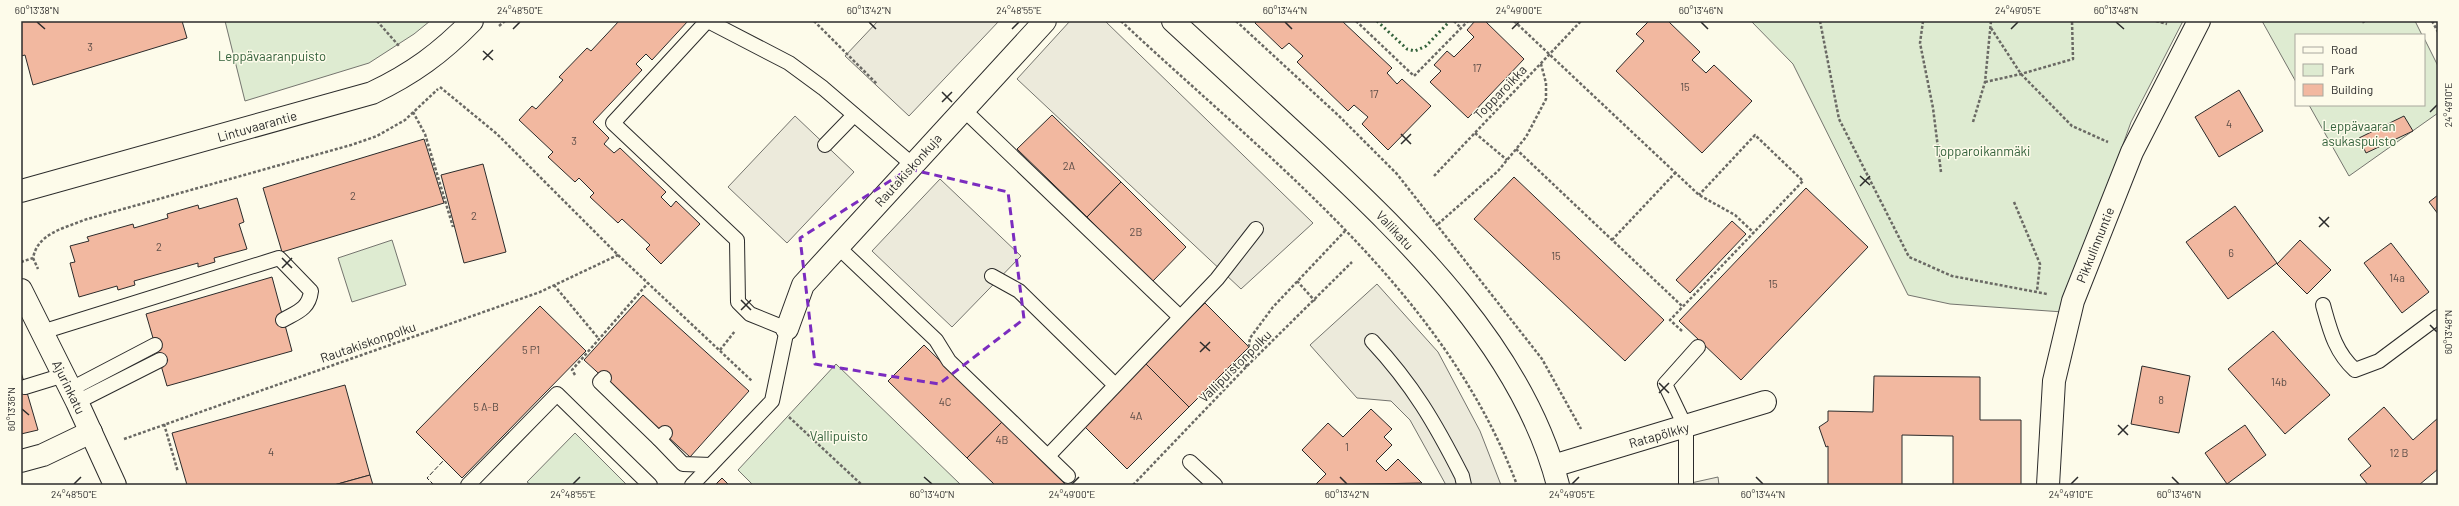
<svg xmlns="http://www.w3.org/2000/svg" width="2459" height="506" font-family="Barlow,sans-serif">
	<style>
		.green { fill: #deebd1; stroke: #74746e }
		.parking { fill: #eceadb; stroke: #74746e }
		.building { fill: #f2b8a0; stroke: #2b2b2b }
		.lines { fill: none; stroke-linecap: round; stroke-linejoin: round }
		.lane-casing { stroke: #2b2b2b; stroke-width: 16 }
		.street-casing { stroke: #2b2b2b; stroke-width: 24 }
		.secondary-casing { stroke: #2b2b2b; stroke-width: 24 }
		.path { stroke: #6a6964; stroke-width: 2.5; stroke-dasharray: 3 2; stroke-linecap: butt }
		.lane { stroke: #fdfbea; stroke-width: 14 }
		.street { stroke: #fdfbea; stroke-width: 22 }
		.secondary { stroke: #fdfbea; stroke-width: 22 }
		.hedge { stroke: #34623c; stroke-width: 3; stroke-dasharray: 2 3; stroke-linecap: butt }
		.fence { stroke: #2b2b2b; stroke-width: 1; stroke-dasharray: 5 2; stroke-linecap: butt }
		.marked { fill: none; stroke: #7b2cbf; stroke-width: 3; stroke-dasharray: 8 5; stroke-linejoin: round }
		.ticks { fill: none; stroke: #2b2b2b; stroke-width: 1.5 }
		.labels { text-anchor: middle; stroke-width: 3; stroke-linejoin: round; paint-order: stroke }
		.number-label { font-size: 11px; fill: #5d4e48 }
		.park-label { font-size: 13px; fill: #34623c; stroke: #fdfbea }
		.street-label { font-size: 13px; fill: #2b2b2b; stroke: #fdfbea }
		.neatline { fill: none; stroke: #2b2b2b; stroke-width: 1.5 }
		.ticks-label { font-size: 10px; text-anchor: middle; fill: #2b2b2b }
	</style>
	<rect width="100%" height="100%" fill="#fdfbea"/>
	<g class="green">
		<path d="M225 21H430L414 34 369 63 245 101Z"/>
		<path d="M1751 21H2183L2131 122 2063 312 1950 304 1908 295 1793 64Z"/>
		<path d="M2262 21H2415L2422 35H2296V82Z"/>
		<path d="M2424 38 2438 66V113L2349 176 2309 105H2424Z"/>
		<path d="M392 240 406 285 352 302 338 258Z"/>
		<path d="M836 364 961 485H753L738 470Z"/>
		<path d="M575 433 627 485H531L527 482Z"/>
	</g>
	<g class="parking">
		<path d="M878 21H999L909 116 845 56Z"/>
		<path d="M1070 21H1105L1313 223 1241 289 1017 79Z"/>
		<path d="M795 116 854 172 787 243 728 187Z"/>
		<path d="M940 179 1021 256 952 327 872 251Z"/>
		<path d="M1377 284 1438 352 1480 431 1501 485H1446L1410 420 1391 401 1357 398 1310 345Z"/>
		<path d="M1718 477 1719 485H1682Z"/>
	</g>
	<g class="building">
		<path d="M21 21H182L187 38 33 85 25 55 21 56Z"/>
		<path d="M619 21H688L652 60 646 54 636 64 642 70 593 122 609 138 604 144 614 153 620 148 666 192 661 197 671 207 676 201 700 224 661 264 646 249 650 245 622 219 618 223 590 197 594 193 579 178 575 182 548 157 553 152 519 120 532 106 536 109 563 80 559 77 587 48 591 51Z"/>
		<path d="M1256 21H1342L1392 68 1387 73 1397 84 1402 79 1431 106 1388 150 1362 124 1368 117 1354 105 1348 111 1297 62 1303 56 1289 43 1282 49 1255 23Z"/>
		<path d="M1475 21H1485L1524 59 1468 118 1430 82 1441 71 1434 65 1447 51 1454 57 1474 37 1467 30Z"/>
		<path d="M1649 21H1668L1700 52 1692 60 1706 73 1714 65 1752 101 1702 153 1616 71 1644 41 1636 34Z"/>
		<path d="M2239 90 2263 131 2219 157 2195 117Z"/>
		<path d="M1052 115 1121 182 1087 217 1017 149Z"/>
		<path d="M2404 116 2413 131 2366 153 2359 138Z"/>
		<path d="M424 139 444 203 282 252 263 188Z"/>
		<path d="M483 164 506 252 464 263 441 175Z"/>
		<path d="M1514 177 1664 320 1625 361 1474 219Z"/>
		<path d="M1121 182 1186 247 1152 282 1087 217Z"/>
		<path d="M1806 188 1868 247 1741 380 1679 321Z"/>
		<path d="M2438 195V214L2429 202Z"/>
		<path d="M237 198 244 222 239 224 247 249 214 258 215 262 198 267V263L134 281 135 285 118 290 117 286 79 297 70 263 75 262 70 246 89 241 87 237 133 224 134 228 168 218 167 214 198 205 199 209Z"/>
		<path d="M2235 206 2277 263 2228 299 2186 242Z"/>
		<path d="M1732 221 1746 234 1690 293 1676 280Z"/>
		<path d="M2300 240 2331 270 2307 294 2277 264Z"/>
		<path d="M2391 243 2429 292 2402 313 2364 263Z"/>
		<path d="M272 277 292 351 167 386 146 314Z"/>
		<path d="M643 295 749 391 690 457 584 360Z"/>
		<path d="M1205 303 1249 347 1189 407 1145 363Z"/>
		<path d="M540 306 586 351 462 478 416 432Z"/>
		<path d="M2273 331 2330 395 2285 434 2228 369Z"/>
		<path d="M924 345 1002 422 967 458 888 381Z"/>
		<path d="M1145 363 1189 407 1127 469 1083 425Z"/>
		<path d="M2142 366 2190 376 2179 433 2131 424Z"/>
		<path d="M21 372 38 430 21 434Z"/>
		<path d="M1874 376 1980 377V420H2021V485H1953V436L1902 435V485H1828V446L1826 447 1819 427 1828 421V411L1873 412Z"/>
		<path d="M345 385 370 475 334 485H187L172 433Z"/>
		<path d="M2384 407 2413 440 2438 418V469L2419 485H2368L2360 475 2371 466 2348 439Z"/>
		<path d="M1371 409 1392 429 1384 437 1392 445 1376 461 1386 471 1398 459 1422 483 1315 485 1326 474 1302 450 1328 423 1343 437Z"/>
		<path d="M1002 422 1066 485H995L967 458Z"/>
		<path d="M2245 425 2266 455 2227 484 2205 453Z"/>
		<path d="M370 475 373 485H334Z"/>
		<path d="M722 478 729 485H715Z"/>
	</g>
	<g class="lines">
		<g class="lane-casing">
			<g id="lane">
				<path d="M708 21 789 63 823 88 913 165"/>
				<path d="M964 110 1180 317"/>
				<path d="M825 145 854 115"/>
				<path d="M838 247 936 340 949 361 1068 476"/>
				<path d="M992 276 1019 291 1115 385"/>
				<path d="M2323 305C2330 330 2335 352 2355 370L2379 361 2438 317"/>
				<path d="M42 332 279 258 311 291C309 309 297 312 283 320"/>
				<path d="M1372 341C1413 385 1435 423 1462 476L1464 485"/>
				<path d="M604 378 600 382 659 439 665 433"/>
				<path d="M25 387 64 375"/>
				<path d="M71 389 155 345"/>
				<path d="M77 402 160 360"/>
				<path d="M659 439 683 464 711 465 772 401 787 329 750 314 738 302 737 240 613 123 707 21"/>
				<path d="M1048 456 1217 279 1256 229"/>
				<path d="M1190 462 1215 485"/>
				<path d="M468 485 557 394 650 485"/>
				<path d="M692 485 711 465"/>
				<path d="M1686 485V428L1665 384 1698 347"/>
			</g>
		</g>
		<g class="street-casing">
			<g id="street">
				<path d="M21 290 77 402 115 485"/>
				<path d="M787 329 803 285 1045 21"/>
				<path d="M21 461 43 455 91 432"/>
				<path d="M1553 466 1765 402"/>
				<path d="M2048 485 2054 381 2073 301 2132 152 2199 21"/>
			</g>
		</g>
		<g class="secondary-casing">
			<g id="secondary">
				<path d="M1173 21C1220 64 1266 107 1313 150 1411 242 1523 350 1558 485"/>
				<path d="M21 191 372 93C412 74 441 53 472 21"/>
			</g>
		</g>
		<g class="path">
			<path d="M377 21 399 46"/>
			<path d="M814 21 877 84"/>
			<path d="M1121 21C1268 159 1444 290 1517 485"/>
			<path d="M1236 21 1339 116 1397 174 1542 359 1581 429"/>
			<path d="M1356 21 1414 76 1468 21"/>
			<path d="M1454 21 1461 28"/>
			<path d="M1514 21 1699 195 1735 215 1754 233"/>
			<path d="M1820 21 1839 119 1909 257 1952 276 2047 294"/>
			<path d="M1923 21 1920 43 1933 108 1941 172"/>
			<path d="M2156 21 2167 24"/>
			<path d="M2363 21 2364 23"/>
			<path d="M2432 21 2438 32"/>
			<path d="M499 26 505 21"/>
			<path d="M1991 28 2021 74 2072 126 2108 142"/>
			<path d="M1985 82 2021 74 2073 59 2072 21"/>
			<path d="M440 87 497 134 618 255 752 381"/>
			<path d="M413 112 425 134 453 227"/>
			<path d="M1973 122 1985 82 1991 21"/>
			<path d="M1475 133 1507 160"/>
			<path d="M1516 149 1683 307"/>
			<path d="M1434 176 1581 21"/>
			<path d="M2014 202 2040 264 2037 291"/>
			<path d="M1438 224 1498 171 1526 137 1546 99V83L1541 64"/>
			<path d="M1612 240 1676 172"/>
			<path d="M33 258 38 269"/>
			<path d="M21 262 33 258C38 233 63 229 84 220L351 145 377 136 405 120 438 89"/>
			<path d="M1297 281 1315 301"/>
			<path d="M554 285 599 339"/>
			<path d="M1682 331 1670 320 1803 181 1755 135 1699 195"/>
			<path d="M720 350 735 331"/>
			<path d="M1246 367 1250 338 1273 307 1345 231"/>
			<path d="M575 375 572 370 648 283"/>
			<path d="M789 417 862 485"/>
			<path d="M164 424 178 472"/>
			<path d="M124 439 540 292 618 255"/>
			<path d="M1133 485 1246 367 1352 262"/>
		</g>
		<use href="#lane" class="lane"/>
		<use href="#street" class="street"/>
		<use href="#secondary" class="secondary"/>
		<path class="hedge" d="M1377 21 1407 49 1415 51 1426 46 1449 22"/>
		<path class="fence" d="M434 485 427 478 444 460"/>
	</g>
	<path class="marked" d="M909 169 1008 192 1024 319 939 384 815 364 800 238Z"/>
	<path class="ticks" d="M37 22 45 29M869 22 876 29M1285 22 1292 29M1701 22 1708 29M2116 22 2124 29M513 29 520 22M1012 29 1019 22M1512 29 1519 22M2011 29 2018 22M483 51 493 60M483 60 493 50M942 92 952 102M942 102 952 92M2430 112 2437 105M1401 134 1411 144M1401 144 1411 134M1860 176 1870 185M1860 186 1870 176M2319 217 2329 227M2319 227 2329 217M282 258 292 268M282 268 292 258M741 300 751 310M741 310 751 300M2430 325 2437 332M1200 342 1210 351M1200 352 1210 342M1659 383 1669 393M1659 393 1669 383M22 409 29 415M2118 425 2128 435M2118 435 2128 425M924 477 932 484M1340 477 1347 484M1756 477 1763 484M2172 477 2179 484M74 484 81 477M573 484 580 477M1072 484 1079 477M1572 484 1579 477M2071 484 2078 477"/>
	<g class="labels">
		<g class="number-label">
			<text x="90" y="51">3</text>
			<text x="1477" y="72">17</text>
			<text x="1685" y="91">15</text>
			<text x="1374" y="98">17</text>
			<text x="2229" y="128">4</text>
			<text x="574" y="145">3</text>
			<text x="1069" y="170">2A</text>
			<text x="353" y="200">2</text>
			<text x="474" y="220">2</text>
			<text x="1136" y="236">2B</text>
			<text x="159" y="251">2</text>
			<text x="2231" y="257">6</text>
			<text x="1556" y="260">15</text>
			<text x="2397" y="282">14a</text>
			<text x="1773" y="288">15</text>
			<text x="531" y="354">5 P1</text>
			<text x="2279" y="386">14b</text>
			<text x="2161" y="404">8</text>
			<text x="945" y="406">4C</text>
			<text x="486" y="411">5 A-B</text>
			<text x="1136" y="420">4A</text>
			<text x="1002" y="444">4B</text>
			<text x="1347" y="451">1</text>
			<text x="271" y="456">4</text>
			<text x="2399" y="457">12 B</text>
		</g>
		<g class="park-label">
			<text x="272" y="61">Leppävaaranpuisto</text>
			<text x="2359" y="131">Leppävaaran<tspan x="2359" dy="15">asukaspuisto</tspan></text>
			<text x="1982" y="156">Topparoikanmäki</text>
			<text x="839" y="441">Vallipuisto</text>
		</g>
		<g class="street-label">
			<text transform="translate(1500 92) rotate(-46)" y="5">Topparoikka</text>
			<text transform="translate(257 126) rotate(-16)" y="5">Lintuvaarantie</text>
			<text transform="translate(908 170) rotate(-48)" y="5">Rautakiskonkuja</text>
			<text transform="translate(1395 230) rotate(47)" y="5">Vallikatu</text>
			<text transform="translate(2095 245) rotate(-68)" y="5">Pikkulinnuntie</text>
			<text transform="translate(368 342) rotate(-19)" y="5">Rautakiskonpolku</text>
			<text transform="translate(1235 366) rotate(-45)" y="5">Vallipuistonpolku</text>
			<text transform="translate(69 387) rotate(64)" y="5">Ajurinkatu</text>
			<text transform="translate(1659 435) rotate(-16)" y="5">Ratapölkky</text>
		</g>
	</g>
	<rect width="2459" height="506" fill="none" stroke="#fdfbea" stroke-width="44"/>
	<rect x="2295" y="34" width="130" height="72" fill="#fdfbea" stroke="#a9a89e"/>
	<rect x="2303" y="47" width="20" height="6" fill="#fdfbea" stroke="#a9a89e"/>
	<text x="2331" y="54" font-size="12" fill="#2b2b2b">Road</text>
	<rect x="2303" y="64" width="20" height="12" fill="#deebd1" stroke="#a9a89e"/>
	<text x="2331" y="74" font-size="12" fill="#2b2b2b">Park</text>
	<rect x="2303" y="84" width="20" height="12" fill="#f2b8a0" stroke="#a9a89e"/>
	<text x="2331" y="94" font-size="12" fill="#2b2b2b">Building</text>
	<rect x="22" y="22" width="2415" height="462" class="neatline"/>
	<g class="ticks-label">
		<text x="37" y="14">60°13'38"N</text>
		<text x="520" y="14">24°48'50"E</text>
		<text x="869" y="14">60°13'42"N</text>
		<text x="1019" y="14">24°48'55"E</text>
		<text x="1285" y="14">60°13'44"N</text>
		<text x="1519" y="14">24°49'00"E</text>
		<text x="1701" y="14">60°13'46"N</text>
		<text x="2018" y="14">24°49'05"E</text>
		<text x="2116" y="14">60°13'48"N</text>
		<text transform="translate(2448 105) rotate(-90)" y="4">24°49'10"E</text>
		<text transform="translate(2448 332) rotate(-90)" y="4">60°13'48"N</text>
		<text transform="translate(11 409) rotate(-90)" y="4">60°13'36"N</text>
		<text x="74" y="498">24°48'50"E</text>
		<text x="573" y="498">24°48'55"E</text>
		<text x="932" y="498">60°13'40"N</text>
		<text x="1072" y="498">24°49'00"E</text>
		<text x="1347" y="498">60°13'42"N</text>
		<text x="1572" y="498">24°49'05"E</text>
		<text x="1763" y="498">60°13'44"N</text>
		<text x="2071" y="498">24°49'10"E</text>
		<text x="2179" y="498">60°13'46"N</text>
	</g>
</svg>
